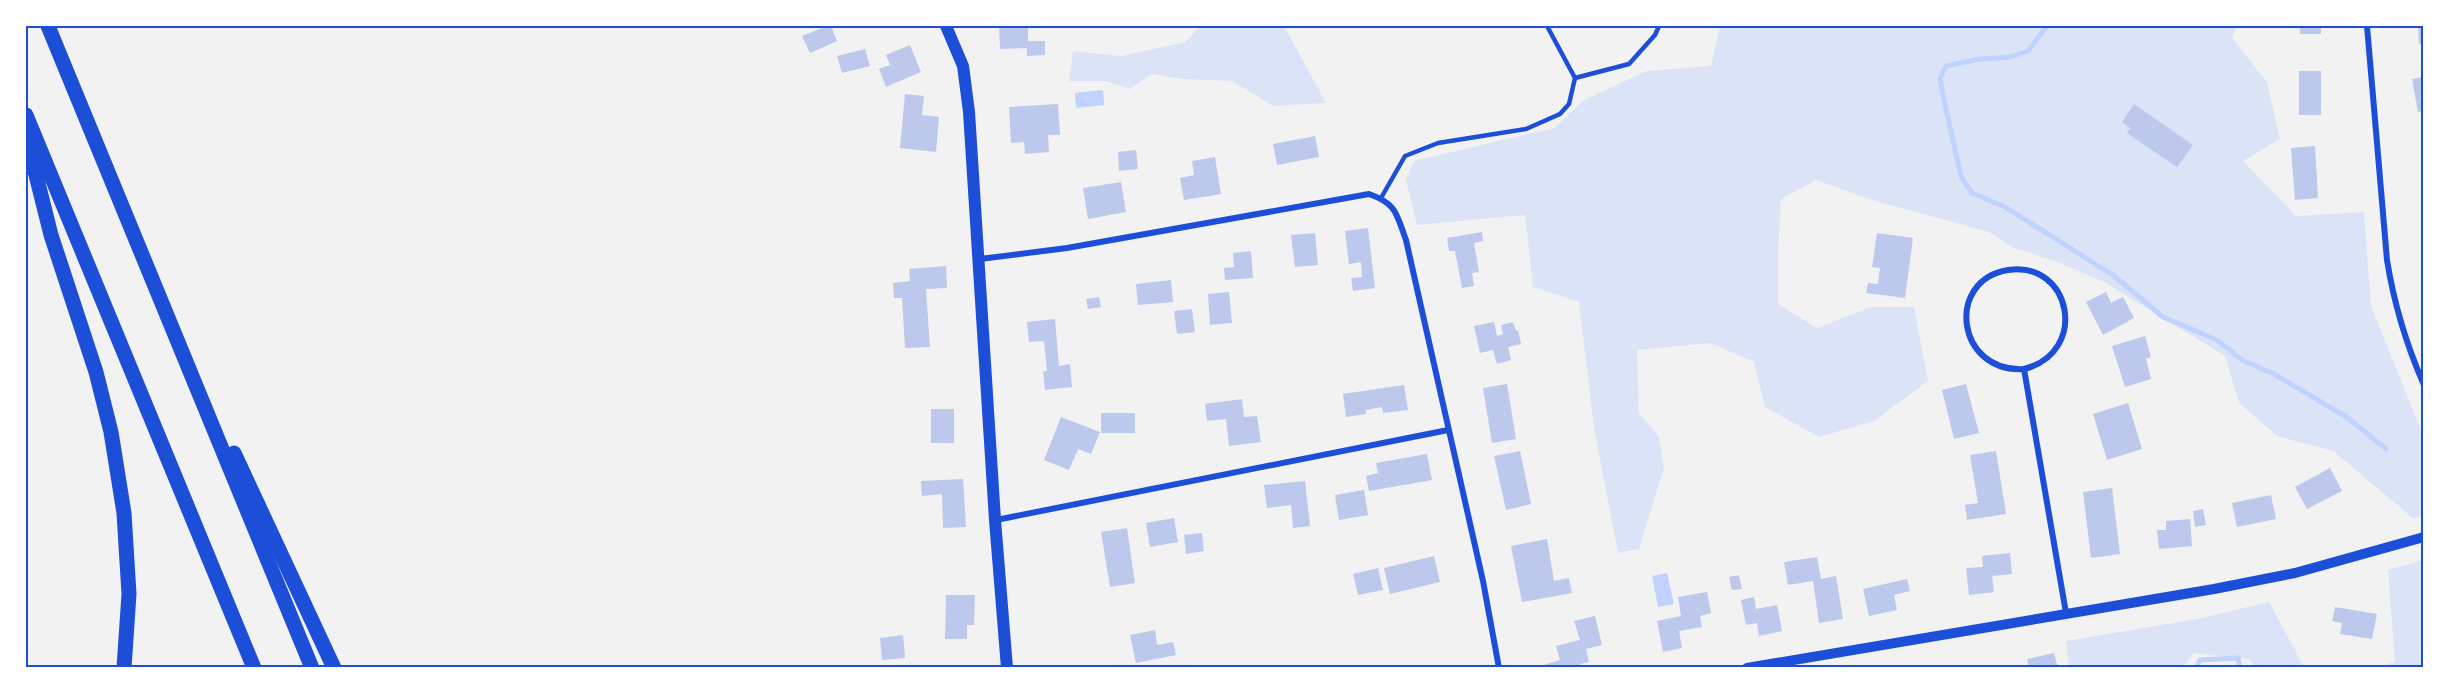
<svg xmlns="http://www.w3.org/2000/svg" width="2449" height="693" font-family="Commissioner,sans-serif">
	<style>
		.green { fill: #dbe4f7 }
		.water { fill: #bfd3fe }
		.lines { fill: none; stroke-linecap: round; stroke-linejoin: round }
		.stream { stroke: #bfd3fe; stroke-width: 5 }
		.building { fill: #bdc9ec }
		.service { stroke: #1d4ed8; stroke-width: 4.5 }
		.minor { stroke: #1d4ed8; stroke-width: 6 }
		.tertiary { stroke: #1d4ed8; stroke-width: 10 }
		.secondary { stroke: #1d4ed8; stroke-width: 12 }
		.motorway { stroke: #1d4ed8; stroke-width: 15 }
		.neatline { fill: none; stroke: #1d4ed8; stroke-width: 2 }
	</style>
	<rect width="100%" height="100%" fill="#f2f2f2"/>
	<g class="green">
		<path d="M1200 26H1284L1326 103 1273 106 1232 81 1182 79 1152 74 1130 89 1105 81H1069L1073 51 1121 56 1186 42Z"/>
		<path d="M1720 26H2236L2232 38 2267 82 2280 139 2243 161 2296 216 2364 212 2371 306 2423 435V515L2414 519 2333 451 2277 436 2239 403 2225 356 2104 282 2057 262 2012 247 1989 232 1875 201 1816 180 1781 199 1778 252V304L1817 328 1871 307H1914L1928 381 1874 421 1819 437 1765 407 1754 362 1710 343 1637 350 1639 413 1659 437 1664 468 1639 549 1618 553 1594 428 1579 302 1533 287 1525 215 1417 225 1406 180 1414 161 1554 128 1584 100 1647 71 1711 66Z"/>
		<path d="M2423 560V667H2377L2395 662 2388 570Z"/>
		<path d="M2269 602 2304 667H2254L2249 659 2194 653 2183 667H2069L2066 641 2197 619Z"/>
	</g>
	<g class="water">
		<path d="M1103 90 1104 105 1076 108 1075 93Z"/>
		<path d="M1667 573 1674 604 1658 607 1652 576Z"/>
	</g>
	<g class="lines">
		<g class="stream">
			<path d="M2047 26 2028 51 2010 57 1980 59 1946 66 1940 79 1943 95 1961 177 1972 193 2005 207 2113 275 2163 317 2217 340 2242 360 2274 374 2348 418 2386 449"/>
			<path d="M2196 668 2200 660 2238 658 2240 668"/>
		</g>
	</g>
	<g class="building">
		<path d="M827 26H831L837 41 810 53 802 36Z"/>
		<path d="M999 26H1028V41H1045V55L1027 56V48L1000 49Z"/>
		<rect x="2300" y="26" width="21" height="8"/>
		<path d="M2418 26H2424V43L2419 44Z"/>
		<path d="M910 45 921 72 886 87 879 69 890 65 886 55Z"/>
		<path d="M865 49 870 66 842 73 837 56Z"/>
		<rect x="2299" y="71" width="22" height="44"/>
		<path d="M2424 77V111L2418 112 2412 79Z"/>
		<path d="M905 94 924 96 922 115 939 117 936 152 900 148Z"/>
		<path d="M1058 104 1060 135H1048L1049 152 1025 154 1024 142 1011 143 1009 107Z"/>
		<path d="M2134 104 2193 145 2177 167 2127 133 2130 128 2122 122Z"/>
		<path d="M1315 136 1319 157 1277 165 1273 144Z"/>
		<path d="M2315 146 2318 198 2295 200 2291 148Z"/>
		<path d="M1136 150 1138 169 1119 171 1118 152Z"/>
		<path d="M1215 157 1221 194 1184 200 1180 178 1194 175 1192 161Z"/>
		<path d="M1121 182 1126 212 1088 219 1083 188Z"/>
		<path d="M1368 228 1375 288 1353 291 1351 278 1362 277 1361 262 1349 264 1345 231Z"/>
		<path d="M1482 232 1483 241 1474 243 1479 272 1472 273 1474 286 1462 288 1455 251H1449L1447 238Z"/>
		<path d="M1315 233 1318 265 1295 267 1291 235Z"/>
		<path d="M1877 233 1913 238 1905 298 1866 293 1868 283 1878 284 1880 268 1872 267Z"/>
		<path d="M1251 251 1253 278 1225 280 1224 268 1234 267 1233 253Z"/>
		<path d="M946 266 947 288 926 289 930 347 905 348 902 298H894L893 283 910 281 909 269Z"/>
		<path d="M1171 280 1173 302 1138 305 1136 284Z"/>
		<path d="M1229 292 1232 323 1210 325 1208 294Z"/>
		<path d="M2106 292 2111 303 2123 297 2134 318 2103 335 2086 302Z"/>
		<path d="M1099 297 1101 307 1088 309 1086 299Z"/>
		<path d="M1192 309 1195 332 1177 334 1174 311Z"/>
		<path d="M1055 319 1059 366 1070 364 1072 387 1045 390 1043 371H1047L1044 341 1029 342 1027 322Z"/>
		<path d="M1494 322 1497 336 1503 334 1501 325 1513 322 1516 331 1518 330 1521 344 1508 347 1511 360 1497 364 1493 350 1480 353 1474 326Z"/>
		<path d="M2145 336 2151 357 2146 359 2151 379 2125 387 2112 346Z"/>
		<path d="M1507 384 1516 439 1492 443 1483 388Z"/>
		<path d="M1966 384 1979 433 1954 439 1942 390Z"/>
		<path d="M1404 385 1408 410 1383 413 1382 407 1366 410V414L1346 417 1343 394Z"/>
		<path d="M1242 399 1244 417 1257 416 1261 442 1229 446 1226 419 1207 421 1205 404Z"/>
		<path d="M2128 403 2142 449 2107 460 2093 414Z"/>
		<rect x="931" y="409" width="23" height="34"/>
		<rect x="1101" y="413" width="34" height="20"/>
		<path d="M1061 417 1100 432 1091 454 1078 449 1069 470 1044 460Z"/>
		<path d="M1520 451 1531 504 1506 510 1494 456Z"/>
		<path d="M1996 451 2006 514 1967 520 1965 505 1978 503 1970 455Z"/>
		<path d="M1427 454 1432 480 1369 491 1366 476 1378 473 1376 463Z"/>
		<path d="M2330 468 2342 491 2307 509 2295 487Z"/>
		<path d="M963 479 966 527 943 528 942 494 922 496 921 481Z"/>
		<path d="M1305 481 1310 526 1293 528 1291 505 1267 508 1264 485Z"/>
		<path d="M2112 488 2120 554 2091 558 2083 492Z"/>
		<path d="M1364 490 1368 515 1339 520 1335 495Z"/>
		<path d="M2271 495 2276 519 2237 527 2232 503Z"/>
		<path d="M2203 509 2206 525 2195 527 2193 511Z"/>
		<path d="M1174 518 1178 542 1150 547 1146 523Z"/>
		<path d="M2190 519 2192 546 2159 549 2157 530H2166V521Z"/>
		<path d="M1127 528 1135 583 1110 587 1101 532Z"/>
		<path d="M1202 533 1204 551 1186 554 1184 535Z"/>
		<path d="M1547 539 1554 581 1569 578 1572 593 1522 602 1511 546Z"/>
		<path d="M2010 553 2012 574 1992 576 1994 592 1969 595 1966 568 1983 567 1982 556Z"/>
		<path d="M1434 556 1440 582 1390 594 1384 568Z"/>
		<path d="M1817 557 1821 579 1836 576 1843 619 1819 623 1813 581 1788 585 1784 562Z"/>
		<path d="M1378 568 1383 590 1358 595 1353 574Z"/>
		<path d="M1739 575 1742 589 1732 590 1729 577Z"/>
		<path d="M1907 579 1910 591 1894 595 1897 610 1869 616 1863 589Z"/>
		<path d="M1707 592 1711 613 1700 616 1702 627 1679 631 1682 648 1663 652 1657 621 1681 616 1678 597Z"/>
		<path d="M946 595H975L974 625H967V639H945Z"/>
		<path d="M1754 597 1756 609 1777 605 1782 631 1759 636 1757 623 1746 625 1741 600Z"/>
		<path d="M2335 607 2377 614 2372 639 2340 634 2342 623 2332 621Z"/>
		<path d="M1595 616 1602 645 1586 649 1589 662 1580 664 1581 668H1534L1560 660 1556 646 1580 640 1574 621Z"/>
		<path d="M1155 630 1157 645 1173 642 1176 655 1136 663 1130 635Z"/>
		<path d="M903 635 905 658 882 660 880 638Z"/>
		<path d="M2054 653 2058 668H2029L2027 659Z"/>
	</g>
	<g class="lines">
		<g class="service">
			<path d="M1547 26 1575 78 1629 64 1655 35 1659 26"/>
			<path d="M1381 198 1405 156 1438 143 1526 129 1560 114 1569 104 1575 78"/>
		</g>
		<g class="minor">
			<path d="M2367 26 2387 260C2394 304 2406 344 2424 385"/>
			<path d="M980 259 1067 248 1369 194C1397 204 1396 213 1406 240L1483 581 1499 668"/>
			<path d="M2024 369C1956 373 1945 280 2008 270 2071 260 2090 352 2024 369L2066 613"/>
			<path d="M996 520 1448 430"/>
		</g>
		<path class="tertiary" d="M1747 668 2214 589 2295 573 2424 537"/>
		<path class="secondary" d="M946 26 963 66 969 112 995 520 1007 668"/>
		<g class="motorway">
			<path d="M48 26 312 668"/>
			<path d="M26 115 254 668"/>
			<path d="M27 139 51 235 96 372 111 432 124 513 129 594 124 668"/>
			<path d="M234 453 334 668"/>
		</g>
	</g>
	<rect width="2449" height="693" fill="none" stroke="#ffffff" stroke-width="54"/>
	<rect x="27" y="27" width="2395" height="639" class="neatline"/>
</svg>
